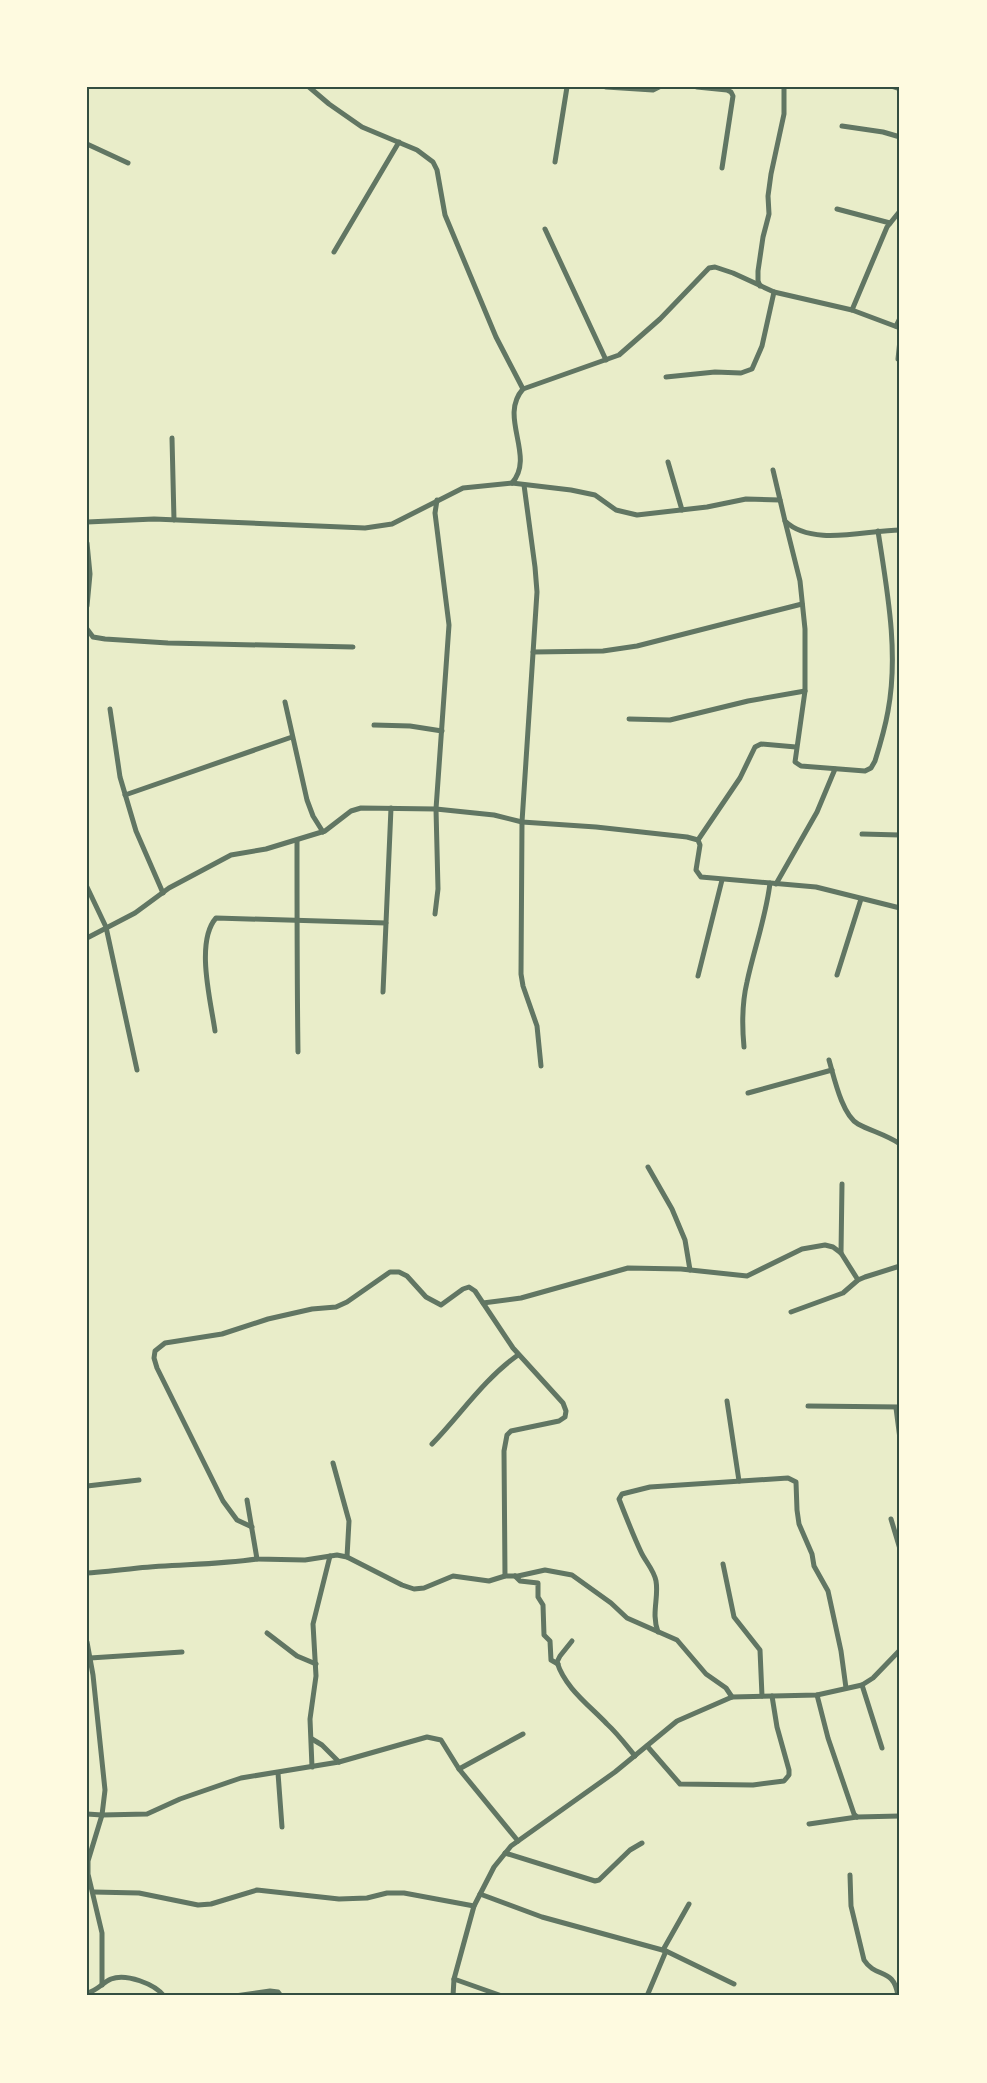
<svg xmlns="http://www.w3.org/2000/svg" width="987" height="2083" font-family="Raleway,sans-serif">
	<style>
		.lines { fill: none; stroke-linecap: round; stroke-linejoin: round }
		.minor { stroke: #617663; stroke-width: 5 }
		.neatline { fill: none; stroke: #344e41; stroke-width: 2 }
	</style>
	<rect width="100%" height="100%" fill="#e9edc9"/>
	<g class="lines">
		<g class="minor">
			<path d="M309 87 329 104 362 127 417 150 433 162 437 170 445 215 496 337 523 389"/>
			<path d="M606 87 653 90 659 87"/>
			<path d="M697 87 727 90 731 92 733 96 722 168"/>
			<path d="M894 87 900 89"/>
			<path d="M842 126 883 132 900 137"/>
			<path d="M87 144 128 163"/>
			<path d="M555 162 567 87"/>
			<path d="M837 209 890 223"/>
			<path d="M545 229 606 360"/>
			<path d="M334 252 399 142"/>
			<path d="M760 286 758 281V271L763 237 769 214 768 196 771 174 784 114V87"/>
			<path d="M852 310 887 227 900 211"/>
			<path d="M896 326 900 318"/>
			<path d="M898 359 900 340"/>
			<path d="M666 377 715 372 741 373 752 369 762 346 774 292"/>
			<path d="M172 438 174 520"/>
			<path d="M668 462 682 510"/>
			<path d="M773 470 785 521C812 547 866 530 900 530"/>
			<path d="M512 483C536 456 498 417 523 389L619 355 660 319 709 268 715 267 733 273 774 292 852 310 900 328"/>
			<path d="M524 485 535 567 537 592 522 822 521 974 523 986 537 1026 541 1066"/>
			<path d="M785 521 800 581 805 629V691L795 762 801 766 865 771 871 768 875 761C880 745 885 728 888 711 899 652 887 590 878 531"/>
			<path d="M87 522 154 519 365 528 392 524 463 488 512 483 571 490 595 495 616 510 637 515 707 507 746 499 780 500"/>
			<path d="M87 543 90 574 87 606"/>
			<path d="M87 629 93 637 105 639 168 643 353 647"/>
			<path d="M533 652 603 651 637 646 802 604"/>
			<path d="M285 702 307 800 313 816 323 832"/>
			<path d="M110 709 120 777 136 831 163 893"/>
			<path d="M629 719 670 720 748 701 805 691"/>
			<path d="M374 725 410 726 442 731"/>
			<path d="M125 795 292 737"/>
			<path d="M862 834 900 835"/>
			<path d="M698 840 740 778 755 747 761 744 796 747"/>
			<path d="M297 841C297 911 297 982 298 1052"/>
			<path d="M776 884 817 812 835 769"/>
			<path d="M87 887 106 927 137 1070"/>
			<path d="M435 914 438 889 436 809 449 625 435 513 437 500"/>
			<path d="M87 938 135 913 169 888 231 855 266 849 325 831 351 811 361 808 436 809 494 815 522 822 596 827 687 837 698 840 700 845 696 870 701 877 816 887 900 908"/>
			<path d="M837 975 861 899"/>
			<path d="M698 976 722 880"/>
			<path d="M383 992 391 808"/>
			<path d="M215 1031C211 1002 195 942 216 918L386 923"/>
			<path d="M744 1047C742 1026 742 1003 747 982 754 949 766 917 770 883"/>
			<path d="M829 1060C834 1077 842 1115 858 1124 871 1131 887 1135 900 1144"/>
			<path d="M748 1093 832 1070"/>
			<path d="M648 1167 672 1209 685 1240 690 1270"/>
			<path d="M841 1253 842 1184"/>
			<path d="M483 1303 521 1298 628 1268 681 1269 747 1276 802 1249 825 1245 833 1247 841 1253 858 1280"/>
			<path d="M791 1312 843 1293 858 1280 865 1277 900 1266"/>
			<path d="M727 1401 739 1481"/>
			<path d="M808 1406 900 1407"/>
			<path d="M896 1408 900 1439"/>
			<path d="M432 1444C461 1414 484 1379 518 1355"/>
			<path d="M333 1463 349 1521 347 1557"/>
			<path d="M87 1486 139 1480"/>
			<path d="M247 1500 257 1559 305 1560 337 1555 347 1557 402 1585 414 1589 424 1588 453 1576 489 1581 505 1576H518L545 1570 572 1575 611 1603 627 1618 677 1640 706 1674 726 1688 732 1697"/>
			<path d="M891 1519 900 1549"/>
			<path d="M252 1527 237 1520 223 1501 157 1368 154 1358 155 1351 165 1343 222 1334 268 1319 312 1309 336 1307 347 1302 390 1272H399L407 1276 426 1297 441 1305 463 1289 469 1287 475 1291 513 1348 563 1403 566 1411 565 1417 559 1421 511 1431 507 1435 504 1451 505 1576"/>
			<path d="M723 1564 734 1617 760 1650 762 1696"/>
			<path d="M87 1573C104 1572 121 1570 138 1568 178 1564 217 1565 257 1559"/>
			<path d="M515 1576 520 1581 538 1583V1597L543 1605 544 1635 550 1641 551 1660 558 1664"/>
			<path d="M658 1632C651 1613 659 1598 656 1581 654 1570 645 1561 641 1552 633 1535 626 1517 619 1499L622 1494 650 1487 788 1478 796 1482 797 1510 799 1524 812 1554 814 1566 828 1591 841 1651 846 1688"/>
			<path d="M267 1633 297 1656 316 1664"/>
			<path d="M572 1641 560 1656 557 1662C565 1688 589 1705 607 1724 617 1733 626 1745 635 1756"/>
			<path d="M87 1642 93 1675 105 1790 102 1815 88 1861V1874L102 1933V1985"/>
			<path d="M90 1658 182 1652"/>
			<path d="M862 1685 882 1748"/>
			<path d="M817 1695 828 1738 854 1814 857 1817"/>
			<path d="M312 1739 322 1745 339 1762"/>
			<path d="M647 1746 680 1784 753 1785 784 1781 789 1775V1770L777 1727 772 1696"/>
			<path d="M312 1767 310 1719 316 1676 313 1624 330 1556"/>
			<path d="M459 1769 523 1734"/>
			<path d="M278 1773 282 1827"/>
			<path d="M87 1814 102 1815 147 1814 180 1799 241 1778 339 1762 427 1737 441 1740 459 1769 518 1841"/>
			<path d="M809 1824 857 1817 900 1816"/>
			<path d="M505 1853 595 1881 599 1880 630 1850 642 1843"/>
			<path d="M850 1875 851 1906 864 1960C876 1979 894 1967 898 1996"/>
			<path d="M93 1892 139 1893 198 1905 211 1904 257 1890 339 1899 367 1898 387 1893H404L474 1906"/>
			<path d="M480 1894 542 1917 666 1951 734 1984"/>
			<path d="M663 1950 689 1904"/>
			<path d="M454 1979 502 1996"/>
			<path d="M87 1993C97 1991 102 1983 111 1979 126 1973 155 1984 164 1996"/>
			<path d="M235 1996 270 1991 278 1992 281 1996"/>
			<path d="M453 1996 454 1979 474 1906 494 1867 511 1846 615 1772 677 1721 732 1697 817 1695 862 1685 873 1678 900 1650"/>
			<path d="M647 1996 666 1951"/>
		</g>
	</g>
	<rect width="987" height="2083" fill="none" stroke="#fefae0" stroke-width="177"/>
	<rect x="88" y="88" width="810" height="1906" class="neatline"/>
</svg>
